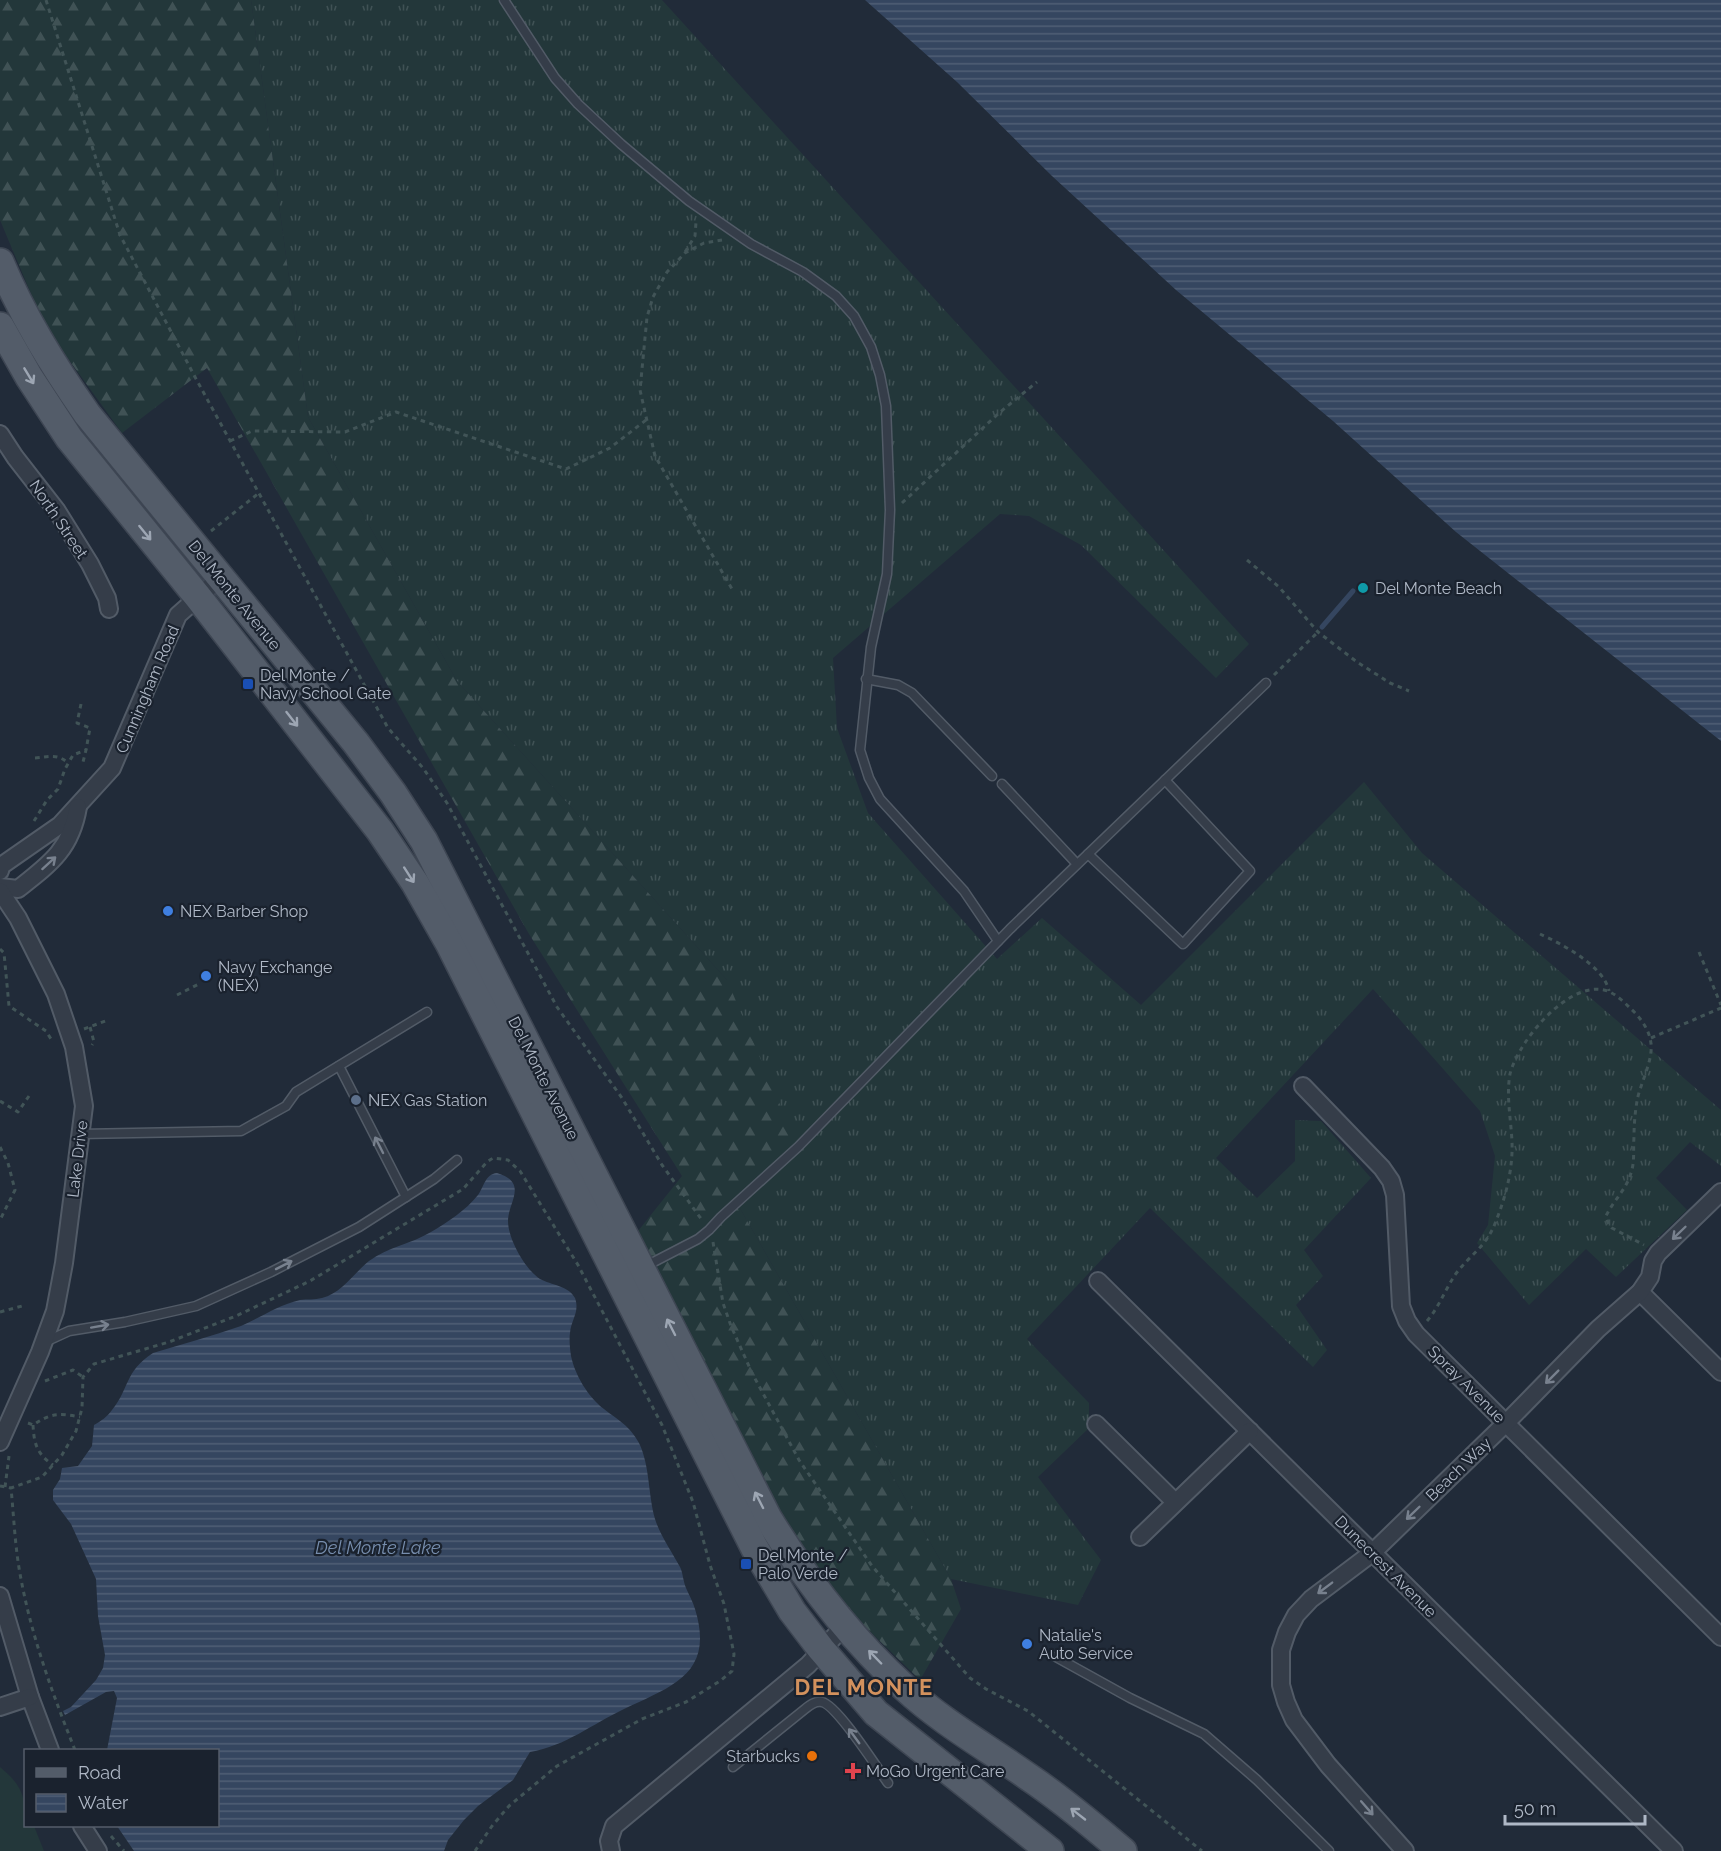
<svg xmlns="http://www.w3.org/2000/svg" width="1721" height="1851" font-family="Raleway,sans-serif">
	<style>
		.grass { fill: url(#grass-tufts) }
		.forest { fill: url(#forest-firs) }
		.pitch { fill: #23373a }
		.water { fill: url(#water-rules) }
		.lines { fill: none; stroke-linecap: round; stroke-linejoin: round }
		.stream { stroke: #354660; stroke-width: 5 }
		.lane-casing { stroke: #525b67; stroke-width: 11 }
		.street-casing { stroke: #525b67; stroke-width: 20 }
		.primary-casing { stroke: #3e4653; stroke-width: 30 }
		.path { stroke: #415457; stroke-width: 3; stroke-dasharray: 4.5 4.5; stroke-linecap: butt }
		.lane { stroke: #353d49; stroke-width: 8 }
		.street { stroke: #353d49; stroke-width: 16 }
		.primary { stroke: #535c69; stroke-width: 27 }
		.oneway { stroke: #9da6b3 }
		.oneway2 { stroke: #78818e }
		.culture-dot { fill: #0f9aa8; stroke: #1a222e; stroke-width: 2 }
		.transit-dot { fill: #1a4fb4; stroke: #1a222e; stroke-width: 2 }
		.shop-dot { fill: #3f7fe0; stroke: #1a222e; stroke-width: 2 }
		.service-dot { fill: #5c6f8a; stroke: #1a222e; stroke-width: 2 }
		.food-dot { fill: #e8710a; stroke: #1a222e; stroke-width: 2 }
		.health-dot { fill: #e0444e; stroke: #1a222e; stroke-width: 2 }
		.labels { text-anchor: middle; stroke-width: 4.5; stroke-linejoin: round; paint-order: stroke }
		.street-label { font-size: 16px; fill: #afb8c6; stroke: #1a222e }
		.poi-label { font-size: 16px; fill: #afb8c6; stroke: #1a222e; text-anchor: start }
		.water-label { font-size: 18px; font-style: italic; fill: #778eae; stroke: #1a222e }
		.district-label { font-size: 22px; font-weight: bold; letter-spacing: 1.5px; fill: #d3915d; stroke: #1a222e }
	</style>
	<defs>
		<pattern id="grass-tufts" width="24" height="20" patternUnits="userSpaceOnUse" patternTransform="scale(1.5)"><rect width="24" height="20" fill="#23373a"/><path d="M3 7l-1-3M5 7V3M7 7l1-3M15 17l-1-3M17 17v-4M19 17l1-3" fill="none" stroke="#405255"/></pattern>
		<pattern id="forest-firs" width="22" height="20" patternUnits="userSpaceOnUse" patternTransform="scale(1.5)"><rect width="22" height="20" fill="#23373a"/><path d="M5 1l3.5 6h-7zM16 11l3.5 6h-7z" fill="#405255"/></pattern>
		<pattern id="water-rules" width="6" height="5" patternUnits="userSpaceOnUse" patternTransform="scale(1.5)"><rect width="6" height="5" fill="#354660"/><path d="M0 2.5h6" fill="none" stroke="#505f75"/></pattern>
	</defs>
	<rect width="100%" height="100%" fill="#212b39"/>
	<path class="grass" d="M251 0H662L1249 644 1216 678 1081 545 1029 516 1000 514 833 658 837 728 868 813 997 959 1042 918 1141 1005 1364 782 1422 853 1721 1110V1166L1690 1142 1656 1178 1687 1210 1616 1277 1586 1249 1529 1305 1477 1243 1488 1225 1495 1156 1480 1111 1373 989 1216 1158 1257 1198 1295 1161V1120L1321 1121 1371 1178 1304 1250 1323 1276 1296 1305 1327 1350 1313 1367 1150 1208 1027 1339 1089 1403V1428L1038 1477 1101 1560 1078 1605 951 1579 737 1203 727 980 457 681 308 417Z"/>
	<path class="forest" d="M0 0H251L308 417 457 681 727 980 798 1147 737 1203 951 1579 961 1609 920 1680 853 1615 784 1521 671 1300 638 1231 682 1176 529 934 207 368 122 433 45 327 0 220Z"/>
	<path class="pitch" d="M0 1767C22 1785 26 1797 26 1826H34L44 1851H0Z"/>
	<g class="water">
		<path d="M865 0H1721V741L1456 532 1333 421 1176 290 1052 176 957 82Z"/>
		<path d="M497 1173C529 1183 508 1202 508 1221 508 1239 525 1269 540 1279 551 1285 569 1286 575 1298 580 1312 571 1320 570 1333 569 1339 570 1349 571 1356 575 1375 588 1397 604 1409 619 1421 629 1425 639 1443 650 1466 648 1494 655 1519 660 1535 672 1552 680 1567 683 1573 683 1581 686 1588 689 1595 693 1602 695 1609 715 1674 672 1686 624 1709 592 1724 566 1746 530 1752L513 1780 478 1806 464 1820 448 1840 444 1851H134L117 1826H218V1750H107L117 1698 114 1691 106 1692 65 1715 63 1711 71 1707 96 1680 103 1668 105 1655 98 1616 96 1579 71 1524 53 1500V1490L60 1479 62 1468 78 1466 92 1446 94 1425C101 1421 107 1417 112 1410 130 1388 124 1372 153 1353 182 1344 212 1336 241 1326 260 1318 278 1305 300 1300 307 1299 315 1300 322 1298 342 1293 354 1273 369 1261 388 1247 411 1244 431 1232 448 1222 465 1211 478 1195 484 1187 485 1174 497 1173Z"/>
	</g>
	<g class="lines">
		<path class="stream" d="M1322 627 1353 591"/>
		<g class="lane-casing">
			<g id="lane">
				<path d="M504 0 555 78 578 104 621 144 689 201 751 244 803 272 836 296 854 316 871 347 880 375 886 406 890 510 887 574 871 647 860 750 869 778 880 799 964 891 998 941"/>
				<path d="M866 679 898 685 912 693 992 776"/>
				<path d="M1002 784 1077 864"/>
				<path d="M1088 854 1183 944 1250 871 1165 780"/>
				<path d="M339 1066 406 1197"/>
				<path d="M80 1134 241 1131 286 1106 296 1092 427 1012"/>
				<path d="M644 1267 698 1239 709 1230 721 1217 798 1147 1010 929 1266 683"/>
				<path d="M45 1342 69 1331 125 1322 196 1306 271 1272 359 1227 434 1179 457 1160"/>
				<path d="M1056 1657 1130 1698 1204 1734 1257 1780 1329 1851"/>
				<path d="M733 1767 805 1709C810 1705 815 1701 822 1702 838 1706 877 1768 888 1783"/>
			</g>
		</g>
		<g class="street-casing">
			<g id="street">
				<path d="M0 434 15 457 57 511 90 564 107 598 109 609"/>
				<path d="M0 871 1 866 60 825 112 768 178 615 221 577"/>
				<path d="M0 887 18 889C50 864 71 849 78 807"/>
				<path d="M0 891 18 918 56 994 74 1047 84 1106 64 1263 55 1311 40 1352 0 1442"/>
				<path d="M1303 1086 1382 1168 1391 1181 1395 1195 1401 1306 1407 1321 1416 1334 1721 1637"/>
				<path d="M1098 1281 1674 1851"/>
				<path d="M1640 1292 1721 1372"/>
				<path d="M1096 1424 1175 1502"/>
				<path d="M1140 1537 1250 1431"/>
				<path d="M0 1596 30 1697 50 1750"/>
				<path d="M0 1707 30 1697"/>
				<path d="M82 1826 98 1851"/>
				<path d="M611 1851 609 1841 614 1826 808 1665 845 1625"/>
				<path d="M1405 1851 1328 1765 1294 1720 1286 1702 1281 1685V1650L1287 1632 1296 1615 1311 1599 1372 1553 1506 1423 1598 1329 1640 1292 1650 1277 1653 1261 1658 1253 1721 1192"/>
			</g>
		</g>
		<g class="primary-casing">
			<g id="primary">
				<path d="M0 262C23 317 53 365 87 414L356 743 393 793 424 841 768 1518C806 1580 851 1639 905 1688 943 1723 988 1748 1030 1778 1063 1800 1093 1826 1123 1851"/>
				<path d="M0 326 29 377 69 438 198 597 380 831 415 883 449 943 754 1547 792 1611 821 1649 876 1713 1050 1851"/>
			</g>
		</g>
		<g class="path">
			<path d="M46 0 120 235 195 377 388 728 423 768 447 803 557 1007 622 1098 662 1165 702 1220"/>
			<path d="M722 240 704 243 685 253 667 272 653 297 647 317 640 390 655 456 732 589"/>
			<path d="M685 252 695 236 696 222"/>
			<path d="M230 441 252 431 345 432 396 412 566 469 610 448 646 420"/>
			<path d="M902 503 999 413 1037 382"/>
			<path d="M211 531 259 493"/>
			<path d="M1247 560 1279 587 1318 632 1357 662 1390 683 1409 691"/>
			<path d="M1274 675 1318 632"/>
			<path d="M81 704 77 723 90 728 86 750"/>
			<path d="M35 758C49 757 57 753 68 763"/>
			<path d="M34 821 47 800 58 789 65 769 73 755 86 750 83 762"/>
			<path d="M1540 934C1562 944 1604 966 1609 991"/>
			<path d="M0 949 4 953 9 1006 46 1031 51 1039"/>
			<path d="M1699 952 1721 1005"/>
			<path d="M177 995 199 984"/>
			<path d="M90 1027 94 1042 92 1045"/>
			<path d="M84 1029 108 1020"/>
			<path d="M1651 1038 1721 1008"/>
			<path d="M0 1101 18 1112 29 1096"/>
			<path d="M0 1147 8 1163 15 1190 0 1220"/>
			<path d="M713 1242 723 1303 731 1326 752 1373 799 1460 872 1566 970 1678 986 1689 1028 1711 1202 1851"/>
			<path d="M0 1312 22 1306"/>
			<path d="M1427 1321C1439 1307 1445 1290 1455 1275 1470 1254 1486 1248 1496 1221 1506 1196 1513 1169 1512 1142 1511 1119 1506 1096 1510 1074 1518 1041 1572 975 1610 992 1618 996 1625 1003 1631 1009 1641 1018 1650 1031 1651 1044 1653 1061 1640 1084 1637 1101 1635 1113 1634 1125 1634 1137 1633 1150 1635 1161 1631 1173 1626 1190 1613 1201 1606 1216L1608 1223 1612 1228 1644 1245"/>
			<path d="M45 1381 73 1370 83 1377"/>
			<path d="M28 1423 33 1425C51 1413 59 1413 80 1417"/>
			<path d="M33 1425C34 1444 37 1454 53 1465"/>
			<path d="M0 1486 11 1488"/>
			<path d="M5 1487 9 1456"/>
			<path d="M75 1750C53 1695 32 1638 21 1579 15 1549 14 1518 11 1488L42 1477 62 1455 76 1431 82 1408 83 1377 94 1364 169 1342 236 1316 310 1281 463 1189 487 1162 493 1158 508 1160 520 1171 578 1265 662 1425 693 1502 710 1565 724 1604 734 1654 732 1671 720 1681 686 1702 642 1719 557 1766 509 1806 492 1826 475 1851"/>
			<path d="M111 1836 124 1851"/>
		</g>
		<use href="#lane" class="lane"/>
		<use href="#street" class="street"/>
		<use href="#primary" class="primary"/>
	</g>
	<defs><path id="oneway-shaft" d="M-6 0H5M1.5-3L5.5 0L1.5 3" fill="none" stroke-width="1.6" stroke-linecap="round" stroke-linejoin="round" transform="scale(1.5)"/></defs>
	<g class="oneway">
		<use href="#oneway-shaft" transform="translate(29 376) rotate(59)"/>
		<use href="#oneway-shaft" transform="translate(145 533) rotate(51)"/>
		<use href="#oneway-shaft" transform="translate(292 719) rotate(52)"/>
		<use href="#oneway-shaft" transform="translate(409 875) rotate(57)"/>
		<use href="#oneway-shaft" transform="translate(671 1327) rotate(-117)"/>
		<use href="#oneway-shaft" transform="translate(759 1500) rotate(-117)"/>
		<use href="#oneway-shaft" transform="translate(875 1657) rotate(-134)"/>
		<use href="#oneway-shaft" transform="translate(1078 1814) rotate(-142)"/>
	</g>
	<g class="oneway2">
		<use href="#oneway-shaft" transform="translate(49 863) rotate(-42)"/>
		<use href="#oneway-shaft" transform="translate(379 1145) rotate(-117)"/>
		<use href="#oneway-shaft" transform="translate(1679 1233) rotate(136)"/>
		<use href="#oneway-shaft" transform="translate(284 1265) rotate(-27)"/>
		<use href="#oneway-shaft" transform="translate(100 1326) rotate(-10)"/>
		<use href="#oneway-shaft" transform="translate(1552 1377) rotate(135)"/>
		<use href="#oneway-shaft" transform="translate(1413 1513) rotate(136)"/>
		<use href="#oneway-shaft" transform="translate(1325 1588) rotate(143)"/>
		<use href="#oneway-shaft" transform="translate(854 1736) rotate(-126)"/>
		<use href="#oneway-shaft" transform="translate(1367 1808) rotate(49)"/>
	</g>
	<circle class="culture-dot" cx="1363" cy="588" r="6"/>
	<g class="transit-dot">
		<rect x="242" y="678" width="12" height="12" rx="3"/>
		<rect x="740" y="1558" width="12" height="12" rx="3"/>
	</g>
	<g class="shop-dot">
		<circle cx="168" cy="911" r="6"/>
		<circle cx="206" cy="976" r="6"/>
		<circle cx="1027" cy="1644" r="6"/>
	</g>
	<circle class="service-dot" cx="356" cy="1100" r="6"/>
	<circle class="food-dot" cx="812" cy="1756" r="6"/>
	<path class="health-dot" d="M850 1762h6v6h6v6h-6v6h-6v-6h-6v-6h6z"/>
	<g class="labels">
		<g class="street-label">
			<text transform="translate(59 519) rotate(56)" y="6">North Street</text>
			<text transform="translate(235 595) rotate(51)" y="6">Del Monte Avenue</text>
			<text transform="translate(147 689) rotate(-67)" y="6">Cunningham Road</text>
			<text transform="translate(544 1078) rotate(63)" y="6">Del Monte Avenue</text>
			<text transform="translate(77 1159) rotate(-83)" y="6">Lake Drive</text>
			<text transform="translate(1467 1384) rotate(45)" y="6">Spray Avenue</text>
			<text transform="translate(1458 1469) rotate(-44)" y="6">Beach Way</text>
			<text transform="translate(1386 1566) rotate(45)" y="6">Dunecrest Avenue</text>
		</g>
		<g class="poi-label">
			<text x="1375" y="594">Del Monte Beach</text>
			<text x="260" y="681">Del Monte /<tspan x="260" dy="18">Navy School Gate</tspan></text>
			<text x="180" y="917">NEX Barber Shop</text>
			<text x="218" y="973">Navy Exchange<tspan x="218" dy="18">(NEX)</tspan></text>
			<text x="368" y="1106">NEX Gas Station</text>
			<text x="758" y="1561">Del Monte /<tspan x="758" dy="18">Palo Verde</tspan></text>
			<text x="1039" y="1641">Natalie's<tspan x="1039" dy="18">Auto Service</tspan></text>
			<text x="800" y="1762" text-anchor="end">Starbucks</text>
			<text x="866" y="1777">MoGo Urgent Care</text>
		</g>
		<g class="water-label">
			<text x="378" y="1554">Del Monte Lake</text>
		</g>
		<g class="district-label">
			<text x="864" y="1695">DEL MONTE</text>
		</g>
	</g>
	<rect x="24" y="1749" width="195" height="78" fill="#1a222e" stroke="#565e6b" stroke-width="1.5"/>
	<rect x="36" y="1768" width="30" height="9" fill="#535c69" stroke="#565e6b" stroke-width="1.5"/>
	<text x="78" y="1779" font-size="18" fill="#afb8c6">Road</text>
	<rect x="36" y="1794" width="30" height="18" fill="url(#water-rules)" stroke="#565e6b" stroke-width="1.5"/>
	<text x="78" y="1809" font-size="18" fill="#afb8c6">Water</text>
	<path d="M1505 1815v9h140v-9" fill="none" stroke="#afb8c6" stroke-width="3"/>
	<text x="1514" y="1815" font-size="18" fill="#afb8c6" stroke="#1a222e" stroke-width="4.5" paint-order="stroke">50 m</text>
</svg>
